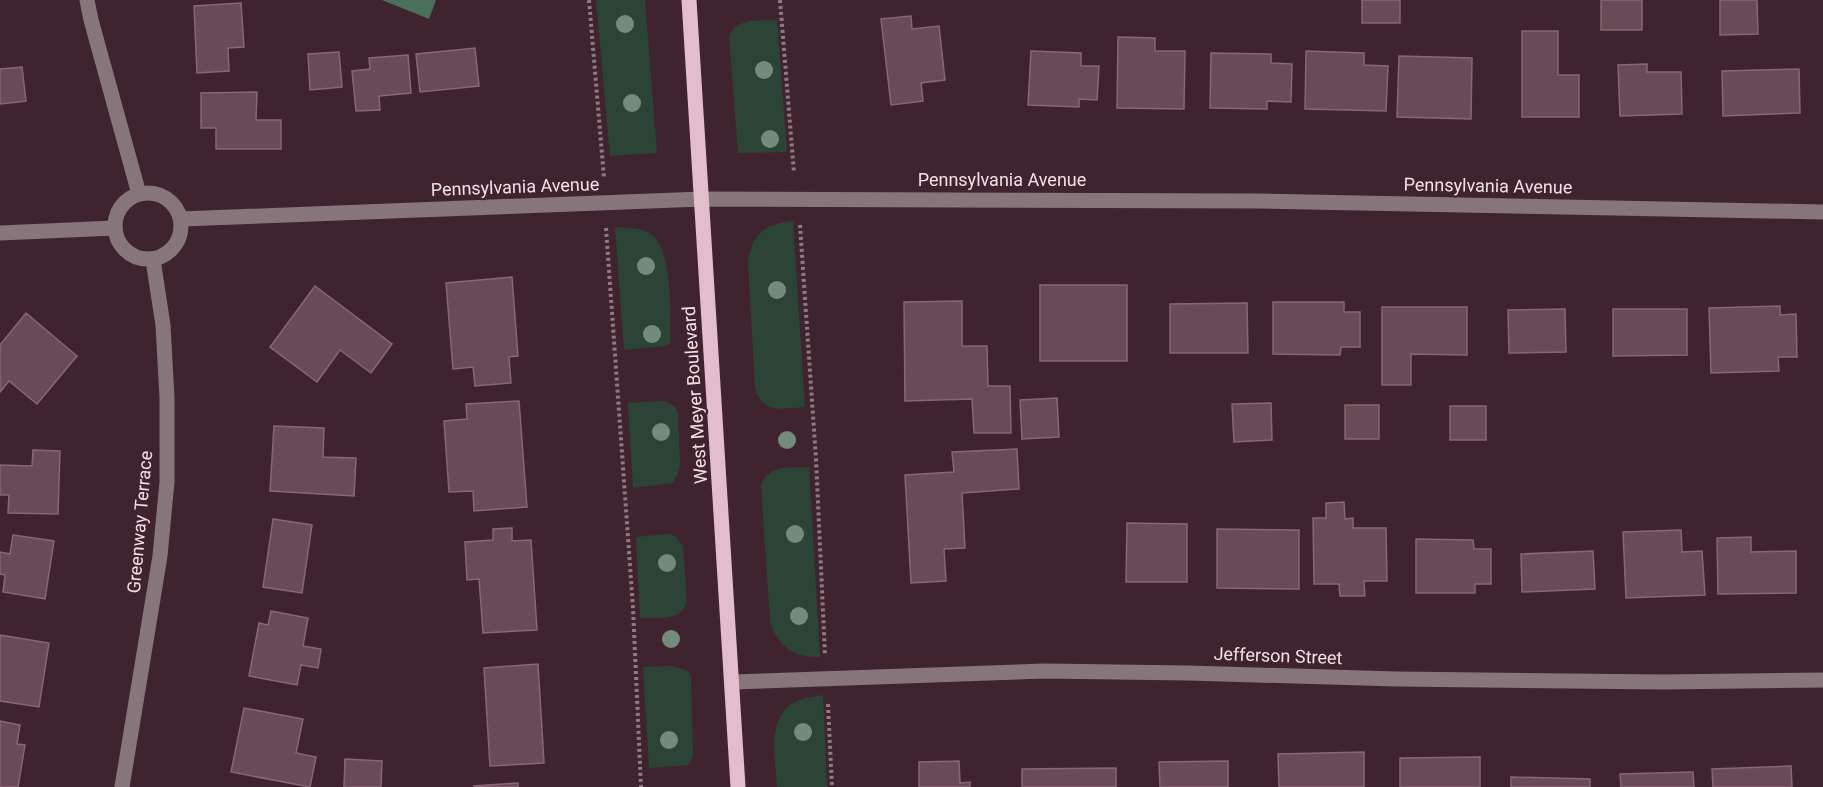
<svg xmlns="http://www.w3.org/2000/svg" width="1823" height="787" font-family="Roboto,sans-serif">
	<style>
		.green { fill: #2c4435 }
		.water { fill: #4a7059 }
		.building { fill: #694b57; stroke: #876773; stroke-width: 1.5 }
		.lines { fill: none; stroke-linecap: round; stroke-linejoin: round }
		.path { stroke: #8f7982; stroke-width: 4; stroke-dasharray: 3 3; stroke-linecap: butt }
		.minor { stroke: #87757c; stroke-width: 15 }
		.major { stroke: #e3bdcb; stroke-width: 15 }
		.tree { fill: #738b7a }
		.labels { text-anchor: middle; stroke-width: 4.5; stroke-linejoin: round; paint-order: stroke }
		.street-label { font-size: 18px; fill: #f2e0e7; stroke: #3f242f }
	</style>
	<rect width="100%" height="100%" fill="#3f242f"/>
	<g class="green">
		<path d="M596 0H645L657 153 610 156Z"/>
		<path d="M777 20 787 152 738 153 729 37C736 17 759 21 777 20Z"/>
		<path d="M793 221 805 407C784 408 762 415 755 388L748 263C751 234 765 224 793 221Z"/>
		<path d="M615 227C627 228 642 227 652 235 673 252 670 316 671 343L665 346 624 350Z"/>
		<path d="M664 401 674 406 678 412 680 463 678 474 672 483 633 488 628 403Z"/>
		<path d="M809 467 820 657C793 657 778 647 770 621L761 486C767 464 790 468 809 467Z"/>
		<path d="M668 534 675 536 683 546 687 601C682 622 658 617 640 618L636 537Z"/>
		<path d="M672 666 688 671 691 678 693 756 688 765 649 768 643 667Z"/>
		<path d="M823 695 827 787H777C776 762 766 720 792 704 801 698 812 697 823 695Z"/>
	</g>
	<path class="water" d="M382 0H436L429 19Z"/>
	<g class="building">
		<rect x="1362" y="0" width="38" height="23"/>
		<rect x="1601" y="0" width="41" height="30"/>
		<path d="M1720 0H1757L1758 34 1720 35Z"/>
		<path d="M241 3 244 47 228 48 229 71 197 73 194 6Z"/>
		<path d="M911 16 912 29 939 26 945 80 921 83 923 101 891 105 881 19Z"/>
		<path d="M1522 31H1558V75H1579V117H1522Z"/>
		<path d="M1118 37 1155 38V51H1185L1184 109 1117 108Z"/>
		<path d="M475 48 479 86 420 92 416 54Z"/>
		<path d="M1031 51 1081 53V66H1099L1097 100 1079 99V107L1028 105Z"/>
		<path d="M1306 51 1364 53V65L1388 66 1386 111 1305 109Z"/>
		<path d="M339 52 342 87 310 90 308 54Z"/>
		<path d="M1211 53 1271 54V63L1292 64 1291 102 1267 101V109L1210 108Z"/>
		<path d="M408 55 411 93 379 96 380 110 356 111 352 71 370 69 369 58Z"/>
		<path d="M1399 56 1472 58 1471 119 1397 117Z"/>
		<path d="M1647 64V72H1681L1682 114 1620 116 1618 65Z"/>
		<path d="M22 67 26 101 0 104V69Z"/>
		<path d="M1799 69 1800 113 1723 116 1722 71Z"/>
		<path d="M257 92 256 120H281V149H216V128H201V93Z"/>
		<path d="M512 277 518 356 509 357 511 383 475 386 473 367 453 369 446 283Z"/>
		<rect x="1040" y="285" width="87" height="76"/>
		<path d="M315 286 392 344 371 373 340 350 317 382 270 347Z"/>
		<path d="M962 301V346H987L988 386H1010L1011 433H974L972 399 905 401 904 302Z"/>
		<path d="M1273 302H1344V312H1360V347H1341L1340 355 1273 354Z"/>
		<path d="M1247 303 1248 353H1170V304Z"/>
		<path d="M1780 306V315L1796 314 1797 357H1778L1779 371 1711 373 1709 308Z"/>
		<path d="M1382 307H1467V355L1411 354V385H1382Z"/>
		<path d="M1565 309 1566 352 1509 353 1508 310Z"/>
		<path d="M1613 309H1687V355L1613 356Z"/>
		<path d="M26 313 77 356 37 404 9 381 0 392V345Z"/>
		<path d="M1057 398 1059 437 1022 439 1020 400Z"/>
		<path d="M519 401 527 507 474 511 473 491 449 492 444 421 467 419 466 404Z"/>
		<path d="M1271 403 1272 440 1234 442 1232 404Z"/>
		<rect x="1345" y="405" width="34" height="34"/>
		<rect x="1450" y="406" width="36" height="34"/>
		<path d="M274 426 324 428 323 457 356 458 354 496 270 491Z"/>
		<path d="M1017 449 1019 489 962 493 965 548 944 549 946 581 911 583 905 475 954 472 952 452Z"/>
		<path d="M33 450 60 451 58 514 8 513 9 495H0V465L32 466Z"/>
		<path d="M1344 502 1345 519 1353 518V528H1386L1387 581H1364L1365 596H1340L1339 584H1314L1313 518H1326V503Z"/>
		<path d="M273 519 312 525 302 593 263 587Z"/>
		<path d="M1127 523 1187 524V582H1126Z"/>
		<path d="M512 528V541L531 540 537 630 483 633 479 579 467 580 465 542 493 540V529Z"/>
		<path d="M1217 529 1299 530V589L1217 588Z"/>
		<path d="M1681 530 1682 552 1702 551 1705 595 1626 598 1623 532Z"/>
		<path d="M13 535 54 541 45 599 3 592 5 575 0 574V552L10 554Z"/>
		<path d="M1751 537V552L1796 551V593L1718 594 1717 538Z"/>
		<path d="M1416 539 1473 540 1474 549H1491V584H1475V593H1416Z"/>
		<path d="M1593 551 1595 589 1522 592 1521 554Z"/>
		<path d="M271 611 308 618 303 646 321 649 318 668 301 665 297 685 249 676 259 623 268 625Z"/>
		<path d="M0 635 49 643 39 707 0 701Z"/>
		<path d="M538 664 544 763 490 766 484 668Z"/>
		<path d="M244 708 303 719 296 753 316 757 310 787 231 772Z"/>
		<path d="M0 721 20 725 17 744 25 745 18 787H0Z"/>
		<path d="M1364 752V787H1279L1278 754Z"/>
		<path d="M1480 757V787H1400V758Z"/>
		<path d="M345 759 382 761 381 787H344Z"/>
		<path d="M959 761 960 783 970 782V787H919V762Z"/>
		<path d="M1228 761V787H1160L1159 762Z"/>
		<path d="M1791 766 1792 787H1713L1712 769Z"/>
		<path d="M1116 768V787H1022V769Z"/>
		<path d="M1693 772 1694 787H1621L1620 774Z"/>
		<path d="M1511 777 1590 779V787H1511Z"/>
		<path d="M518 783V787H474V786Z"/>
	</g>
	<g class="lines">
		<g class="path">
			<path d="M589 0 604 178"/>
			<path d="M780 0 794 173"/>
			<path d="M800 225 816 459 825 655"/>
			<path d="M606 228 633 608 641 787"/>
			<path d="M828 704 832 787"/>
		</g>
		<g class="minor">
			<path d="M87 0 91 20 139 194"/>
			<circle cx="148" cy="226" r="33"/>
			<path d="M181 219 702 199 1260 201 1823 212"/>
			<path d="M0 233 115 228"/>
			<path d="M733 682 1045 671 1188 673 1397 679 1663 682 1823 680"/>
			<path d="M122 787 160 556 167 482V398L163 325 153 260"/>
		</g>
		<path class="major" d="M689 0 738 787"/>
	</g>
	<g class="tree">
		<circle cx="625" cy="24" r="9"/>
		<circle cx="764" cy="70" r="9"/>
		<circle cx="632" cy="103" r="9"/>
		<circle cx="770" cy="139" r="9"/>
		<circle cx="646" cy="266" r="9"/>
		<circle cx="777" cy="290" r="9"/>
		<circle cx="652" cy="334" r="9"/>
		<circle cx="661" cy="432" r="9"/>
		<circle cx="787" cy="440" r="9"/>
		<circle cx="795" cy="534" r="9"/>
		<circle cx="667" cy="563" r="9"/>
		<circle cx="799" cy="616" r="9"/>
		<circle cx="671" cy="639" r="9"/>
		<circle cx="803" cy="732" r="9"/>
		<circle cx="669" cy="740" r="9"/>
	</g>
	<g class="labels">
		<g class="street-label">
			<text x="1002" y="186">Pennsylvania Avenue</text>
			<text transform="translate(1488 186) rotate(1)" y="6">Pennsylvania Avenue</text>
			<text transform="translate(515 187) rotate(-2)" y="6">Pennsylvania Avenue</text>
			<text transform="translate(695 395) rotate(-94)" y="6">West Meyer Boulevard</text>
			<text transform="translate(140 522) rotate(-85)" y="6">Greenway Terrace</text>
			<text transform="translate(1278 656) rotate(2)" y="6">Jefferson Street</text>
		</g>
	</g>
</svg>
